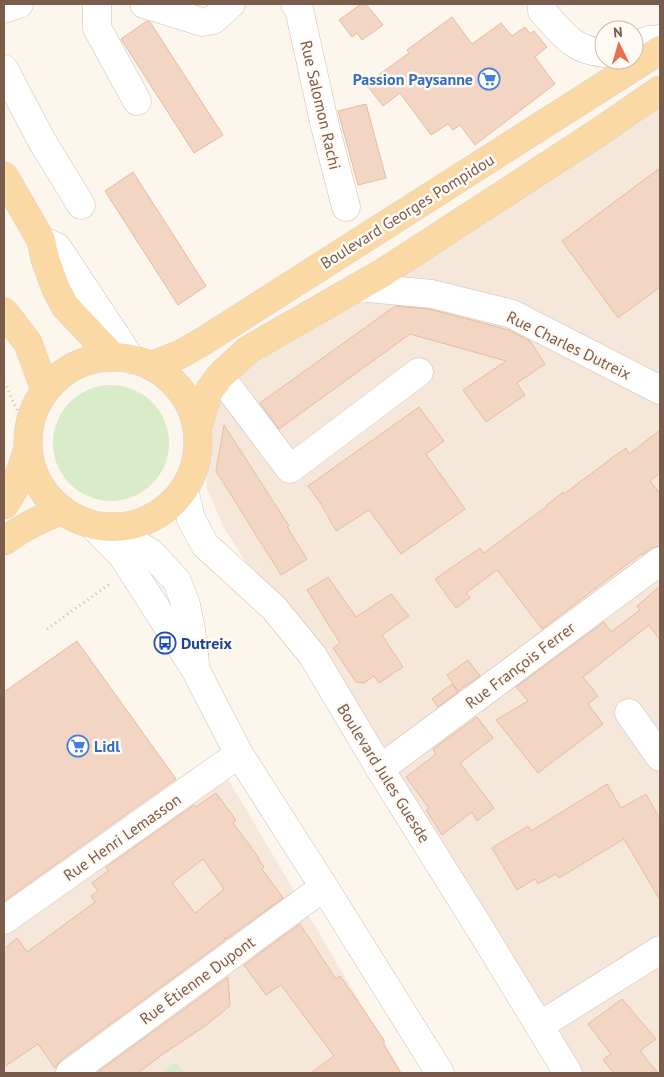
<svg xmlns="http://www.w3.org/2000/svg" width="664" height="1077" font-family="'PT Sans',sans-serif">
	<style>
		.residential { fill: #f5e8da }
		.green { fill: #d8ecc9 }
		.building { fill: #f3d5c3; stroke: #e6bba3; fill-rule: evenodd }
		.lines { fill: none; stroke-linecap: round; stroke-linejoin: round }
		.minor-casing { stroke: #d1beb0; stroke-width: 29 }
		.major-casing { stroke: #dad1cd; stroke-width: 29 }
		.path { stroke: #d9b8a5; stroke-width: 3; stroke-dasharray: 1 4; stroke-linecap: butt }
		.minor { stroke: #fff; stroke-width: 28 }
		.major { stroke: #fbd9a5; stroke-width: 28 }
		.labels { text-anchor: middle; stroke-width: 5; stroke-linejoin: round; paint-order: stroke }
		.shop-label { font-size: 16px; font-weight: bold; fill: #366cbe; stroke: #fffaf3; text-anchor: end }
		.street-label { font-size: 16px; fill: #7a5c4d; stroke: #fffaf3 }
		.transit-label { font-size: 16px; font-weight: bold; fill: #164399; stroke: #fffaf3; text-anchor: start }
	</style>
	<rect width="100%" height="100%" fill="#fdf6ec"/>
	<g class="residential">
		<path d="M660 105V1073H563L329 693 224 528 207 489 206 439 218 394 250 362Z"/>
		<path d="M215 757 402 1073H186L176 1062 162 1073H4V906Z"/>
	</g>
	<g class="green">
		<circle cx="111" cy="443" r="58"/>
		<path d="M176 1062 186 1073H162Z"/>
	</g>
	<g class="building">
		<path d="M361 4H366L383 25 362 40 357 33 352 37 339 20Z"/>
		<path d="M452 17 472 44 501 23 512 36 525 27 530 34 534 31 547 47 535 57 555 84 475 145 460 125 453 130 448 124 431 135 400 93 383 106 366 84 409 53 407 50Z"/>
		<path d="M147 21 150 22 223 135 194 153 121 39Z"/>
		<path d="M366 104 386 178 358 185 338 111Z"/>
		<path d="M660 168V287L618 318 562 241Z"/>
		<path d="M133 172 206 286 178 305 105 191Z"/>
		<path d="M395 306 429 309 509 330 530 341 545 364 517 383 525 395 486 422 463 390 506 361 410 334 279 429 260 403Z"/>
		<path d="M419 407 444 441 426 454 465 509 401 554 369 510 336 531 321 504 308 486Z"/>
		<path d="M224 425 289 526 287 527 307 559 281 575 216 471Z"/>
		<path d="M660 430V473L650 481 660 494V546L651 548 642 555 641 554 542 629 497 570 466 593 470 598 456 608 435 579 480 548 484 553 547 506V505L563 492 564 494 616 455 626 448 629 454Z"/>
		<path d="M328 577 356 617 391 594 409 616 382 635 403 667 379 683 374 676 364 683 356 682 333 648 340 643 307 590Z"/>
		<path d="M660 586V640L649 625 583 677 598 696 588 704 603 724 538 773 496 720 528 701 516 687 604 622 611 632 640 610 637 606Z"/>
		<path d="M77 641 176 779 4 901V692Z"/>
		<path d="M468 660 480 676 458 691 447 675Z"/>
		<path d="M452 684 458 692 438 707 432 699Z"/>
		<path d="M477 717 493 738 460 763 494 808 477 821 472 812 442 835 426 810 429 808 406 777 436 754 433 749Z"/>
		<path d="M607 784 621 808 646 794 660 819V900L624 839 559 878 556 874 538 884 535 879 517 890 492 848 528 826 531 831Z"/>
		<path d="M216 793 236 820 233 823 259 858H258L264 867 262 869 283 898 226 939 224 937 225 940 61 1060 55 1068 38 1044 4 1067V949L17 938 27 952 95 902 91 896 98 891 92 883 108 871 106 867 194 805 196 807ZM203 859 224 889 195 913 172 883Z"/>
		<path d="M300 924 336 979 340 976 352 993 384 1040V1045L401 1073H311L334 1056 281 985 266 995 244 965Z"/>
		<path d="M228 977 230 1006 205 1026 163 1054 138 1073H101L99 1071Z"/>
		<path d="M622 999 656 1039 640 1051 658 1073H614L603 1060 611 1054 588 1024Z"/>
	</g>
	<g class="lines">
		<g class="minor-casing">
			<g id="minor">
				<path d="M97 4V28L137 101"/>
				<path d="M144 4 202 22 213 20 231 4"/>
				<path d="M295 4 299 9 325 126 346 207"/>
				<path d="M542 4V11C563 33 571 50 604 53"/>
				<path d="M4 9 19 4"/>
				<path d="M634 46 649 40 660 39"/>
				<path d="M4 69 42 141 81 205"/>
				<path d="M41 240 57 247 131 359"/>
				<path d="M357 287 432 294 512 314 660 390"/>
				<path d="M220 376 290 469 419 372"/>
				<path d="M184 489 191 519 205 545 274 608 313 656 380 769 479 927 568 1073"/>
				<path d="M92 525 122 555 195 669 239 754 324 887 440 1073"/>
				<path d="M110 528 151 553 177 581 186 605 191 629 195 663"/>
				<path d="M629 713 660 757"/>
				<path d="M380 769 660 561"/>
				<path d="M4 920 239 754"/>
				<path d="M539 1026 660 950"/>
				<path d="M70 1073 324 887"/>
			</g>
		</g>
		<g class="major-casing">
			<g id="major">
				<path d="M4 176 41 240 45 259 56 289 65 306 113 357"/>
				<path d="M4 312 28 343 45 390"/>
				<circle cx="113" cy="442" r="85"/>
				<path d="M151 366 181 354 202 342 660 50"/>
				<path d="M197 429 209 391 220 376 248 350 384 272 599 132 660 90"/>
				<path d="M4 505C16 489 21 471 27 451"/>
				<path d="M4 541C22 528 40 518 62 511"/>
			</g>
		</g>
		<g class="path">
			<path d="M4 382 25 427"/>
			<path d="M47 629 111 583"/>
		</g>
		<use href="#minor" class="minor"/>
		<use href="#major" class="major"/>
	</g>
	<defs>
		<g id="supermarket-ring" transform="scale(1.125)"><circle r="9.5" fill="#fffaf3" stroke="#3f7fe0" stroke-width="1.5"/><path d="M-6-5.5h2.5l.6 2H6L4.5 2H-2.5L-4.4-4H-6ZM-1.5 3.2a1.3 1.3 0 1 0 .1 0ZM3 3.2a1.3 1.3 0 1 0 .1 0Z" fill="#3f7fe0"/></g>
		<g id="bus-ring" transform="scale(1.125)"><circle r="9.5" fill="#fffaf3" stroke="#1a4fb4" stroke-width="1.5"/><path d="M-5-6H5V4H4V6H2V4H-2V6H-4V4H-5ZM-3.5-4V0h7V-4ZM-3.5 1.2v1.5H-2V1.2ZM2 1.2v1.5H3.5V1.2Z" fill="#1a4fb4"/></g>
	</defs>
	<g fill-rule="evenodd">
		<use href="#supermarket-ring" x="489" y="79"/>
		<use href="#bus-ring" x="165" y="643"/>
		<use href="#supermarket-ring" x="78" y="746"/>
	</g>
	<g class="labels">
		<g class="shop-label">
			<text x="473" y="85">Passion Paysanne</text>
			<text x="94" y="752" text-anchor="start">Lidl</text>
		</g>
		<g class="street-label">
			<text transform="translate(321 105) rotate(77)" y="6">Rue Salomon Rachi</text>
			<text transform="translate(407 211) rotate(-32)" y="6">Boulevard Georges Pompidou</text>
			<text transform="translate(569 345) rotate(26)" y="6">Rue Charles Dutreix</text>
			<text transform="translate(520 665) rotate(-37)" y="6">Rue François Ferrer</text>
			<text transform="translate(384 773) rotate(58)" y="6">Boulevard Jules Guesde</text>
			<text transform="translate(122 837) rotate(-35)" y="6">Rue Henri Lemasson</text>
			<text transform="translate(197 980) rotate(-36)" y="6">Rue Étienne Dupont</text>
		</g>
		<g class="transit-label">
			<text x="181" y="649">Dutreix</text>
		</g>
	</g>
	<rect width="664" height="1077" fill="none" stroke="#7a5c4d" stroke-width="10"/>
	<g transform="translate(619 45) rotate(355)"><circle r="24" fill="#fffaf3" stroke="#cabbb1"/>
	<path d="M0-4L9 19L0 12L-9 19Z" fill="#e76f51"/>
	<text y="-8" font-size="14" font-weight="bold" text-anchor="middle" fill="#7a5c4d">N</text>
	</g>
</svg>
